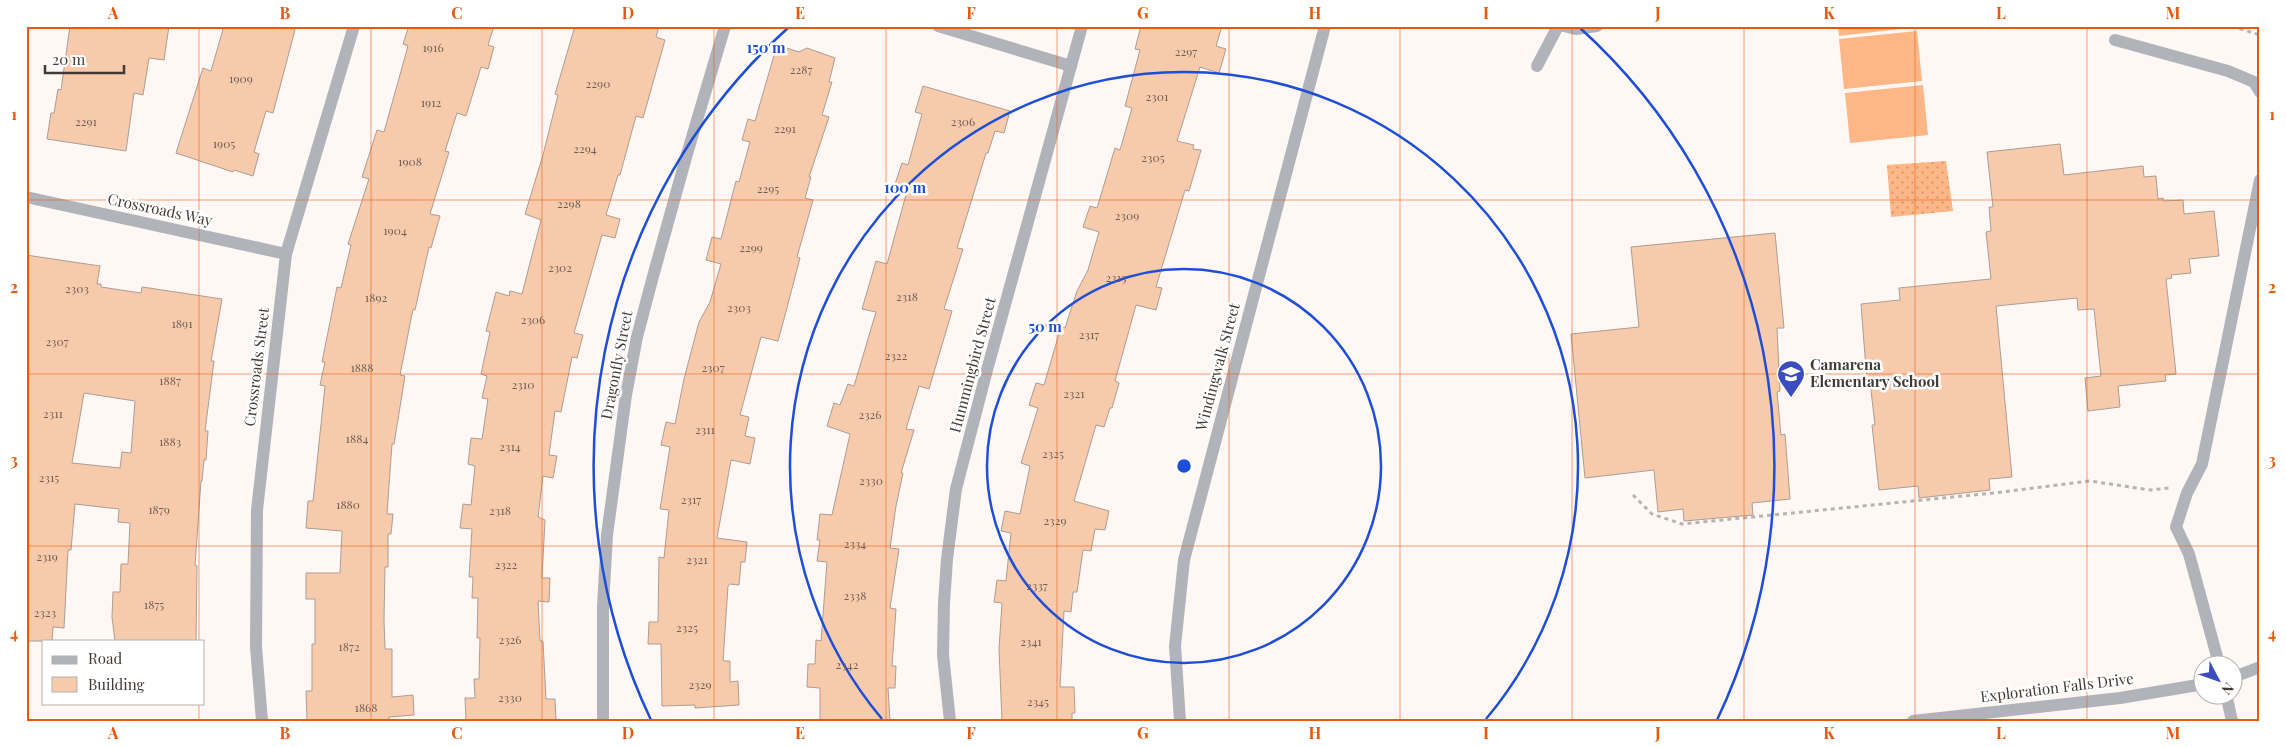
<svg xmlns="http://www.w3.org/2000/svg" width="2286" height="747" font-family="'Playfair Display',serif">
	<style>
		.park { fill: url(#park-dots) }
		.pitch { fill: #fdb786 }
		.building { fill: #f8caac; stroke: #ac9d93; fill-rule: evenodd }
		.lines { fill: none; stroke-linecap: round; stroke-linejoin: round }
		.path { stroke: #b9b3af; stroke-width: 3; stroke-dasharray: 4 4; stroke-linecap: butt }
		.service { stroke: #b0b3ba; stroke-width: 12 }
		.minor { stroke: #b0b3ba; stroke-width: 12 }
		.tertiary { stroke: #b0b3ba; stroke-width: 12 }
		.grid { fill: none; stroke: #e8590c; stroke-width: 1; stroke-opacity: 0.55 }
		.ring { fill: none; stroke: #1d4ed8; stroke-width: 2.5 }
		.labels { text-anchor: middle; stroke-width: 5; stroke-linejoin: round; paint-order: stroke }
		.number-label { font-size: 12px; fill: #6f5f54 }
		.street-label { font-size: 15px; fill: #413b37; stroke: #fff }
		.poi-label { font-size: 15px; font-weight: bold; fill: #413b37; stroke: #fff; text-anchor: start }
		.centre { fill: #1d4ed8; stroke: #fff; stroke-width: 2.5 }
		.ring-label { font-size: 15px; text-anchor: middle; font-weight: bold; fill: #1d4ed8; stroke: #fff; stroke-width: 5; stroke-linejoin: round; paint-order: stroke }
		.neatline { fill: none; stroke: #e8590c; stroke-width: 2 }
		.grid-label { font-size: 16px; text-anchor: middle; font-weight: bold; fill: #e8590c }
	</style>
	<defs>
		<pattern id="park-dots" width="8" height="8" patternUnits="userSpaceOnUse" patternTransform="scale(1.25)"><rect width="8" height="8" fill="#fdb786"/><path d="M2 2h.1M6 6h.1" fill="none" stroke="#ce966e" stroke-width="1.8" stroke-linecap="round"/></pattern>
	</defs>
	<rect width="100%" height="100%" fill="#fef7f3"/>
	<path class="park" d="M1946 161 1953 211 1891 217 1887 165Z"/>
	<g class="pitch">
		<path d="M1838 26H1917V27L1839 36Z"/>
		<path d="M1917 31 1922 81 1844 89 1839 39Z"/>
		<path d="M1923 85 1928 135 1850 143 1845 93Z"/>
	</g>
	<g class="building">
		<path d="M70 26H169L164 60 149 58 143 95 134 93 126 151 47 139 51 113H54L58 89 61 90Z"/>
		<path d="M224 26H296L273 113 266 111 254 152 259 154 253 176 234 170 233 172 176 153 203 68 211 71Z"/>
		<path d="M409 26H494L488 45 494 47 488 69 481 67 466 116 457 113 445 151 449 152 430 214 440 216 431 248 429 247 415 310 413 309 400 375 405 376 394 444H392L387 514H393L391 534H388V567H385L384 620 385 649H392V697L413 695 414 715 389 717V719L385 721H307L306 691H312V644H315V599H306V573H340L342 531 306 528 308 501H313L325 386 320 385 325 362H322L337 287 341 288 351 245 348 244 369 179 362 177 377 130 384 132 408 46 403 44Z"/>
		<path d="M575 26H659L656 37 665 40 643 118 636 116 620 175H618L606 215 620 219 615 238 602 235 574 333 583 335 577 358 572 357 561 412 555 411 549 455 557 456 553 478 543 476 538 517 545 520 542 578H550L549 602 538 601 540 641H543L546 699H555L556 721H466L465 698H475L474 679H479L480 638H477L478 598H472L473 577H469L472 529 460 528 463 504 471 505 475 466 468 464 471 438 482 439 488 399 482 398 487 376 481 374 490 332 486 331 496 292 509 296 510 291 522 294 541 220 525 214 543 155 558 95 555 94Z"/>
		<path d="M1141 26H1222L1216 46 1226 49 1219 73 1200 67 1177 141 1194 145 1193 149 1201 150 1189 191 1185 190 1156 287 1162 288 1156 310 1136 305 1115 381 1119 383 1112 408H1110L1104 427 1096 425 1074 501 1109 511 1105 530 1095 529 1091 551 1083 550 1077 592H1073L1071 612 1064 611 1060 687H1074L1075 713H1072V721H1002L999 649 1002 603 994 602 997 580 1006 581 1011 533 1001 531 1005 511 1020 514 1030 466 1021 463 1038 408 1029 405 1036 383 1044 385 1061 327 1065 328 1077 291 1088 270 1099 232 1083 227 1090 206 1097 208 1115 148 1120 150 1132 108 1125 106 1140 50 1135 49Z"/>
		<path d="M777 45 799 52 807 48 835 58 829 82H832L822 115 829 117 809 177H811L805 198 813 200 797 257 800 258 784 319 778 341 761 337 740 415 749 417 745 436 755 438 750 464 731 460 717 538 747 542 745 562H741L739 585 730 584 728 586 723 661H730V682L738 681 739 705 695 708V705L662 706 661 644H648L649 622H658L659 557 664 558 669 510 660 509 670 447 661 445 666 422 675 424 684 379 699 322 710 302 721 264 706 260 712 237 721 239 736 181 739 182 750 142 742 140 748 119 755 121Z"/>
		<path d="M923 86 1010 111 1004 133 995 131 988 153H986L957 248 963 249 944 309 952 311 929 389 919 386 906 429 914 430 901 473H903L896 506 890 548 899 549 890 608 896 609 892 666H896L895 688H888L890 721H820V688L807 687 808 664H815L816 640 821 641 827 562 817 561 820 540H817L820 514 832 515 850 434 827 426 834 403 840 405 848 384 854 386 876 312 862 309 876 261 887 264 907 191 894 187 902 163 908 165 922 114 915 112Z"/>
		<path d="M2060 144 2064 175 2143 166 2144 177 2156 176 2158 199 2163 198 2164 201 2183 200 2184 214 2214 211 2219 256 2189 259 2191 273 2171 275 2172 278 2166 279 2176 374 2165 375 2166 381 2118 386 2120 407 2088 411 2085 378 2101 376 2094 309 2078 310 2077 298 1996 306 2012 477 1989 479 1990 490 1919 498 1918 486 1879 490 1872 425H1875L1870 382H1867L1861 304 1900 300 1899 288 1991 279 1986 232 1991 231 1989 207H1993L1987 152Z"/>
		<path d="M1775 233 1784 328H1777L1780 391 1777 392 1781 435 1785 434 1790 499 1752 503 1753 515 1684 521 1683 509 1658 512 1654 470 1585 478 1571 334 1639 327 1631 247Z"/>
		<path d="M26 255 100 266 97 284H101V287L141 293 142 287 149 288 222 299 211 361H214L205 431H208L206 460H204L202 481H201L195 565 197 566 196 641H115L112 617 113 592H120L121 564H128L130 523 118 522 119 509 75 504 71 550H68L64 628 53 627 52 641H26ZM84 393 135 401 131 453 122 452 120 468 72 463Z"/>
	</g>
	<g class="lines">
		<g class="path">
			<path d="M2232 26 2260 35"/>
			<path d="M1633 495 1652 514 1682 524 1993 493 2090 481 2150 490 2169 488"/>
		</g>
		<g class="service">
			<path d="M1564 26 1576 29 1597 26"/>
			<path d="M2115 40 2228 71 2254 82 2260 92"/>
			<path d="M1537 66 1558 26"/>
			<path d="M2219 664 2189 554 2176 527 2187 493 2202 464 2260 180"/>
		</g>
		<g class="minor">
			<path d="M938 26 1071 66"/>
			<path d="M26 197 286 254"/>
			<path d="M2226 694 2232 721"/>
			<path d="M262 721 256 647 257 510 286 254 354 26"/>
			<path d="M603 721V606L607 535 626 395 637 337 652 280 687 154 725 26"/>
			<path d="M950 721 943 655 944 603 947 559 956 489 987 370 1082 26"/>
		</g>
		<g class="tertiary">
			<path d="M2234 677 2260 667"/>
			<path d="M1180 721 1175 646 1184 560 1325 26"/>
			<path d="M1913 721 2120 698 2204 684"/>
		</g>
	</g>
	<path class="grid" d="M199 26V641M371 26V721M542 26V721M714 26V721M886 26V721M1057 26V721M1229 26V721M1400 26V721M1572 26V721M1744 26V721M1915 26V721M2087 26V721M26 200H2260M26 374H2260M26 546H2260M199 703V721"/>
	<g class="ring">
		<circle cx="1184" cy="466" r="197"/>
		<path d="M882 719A394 394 0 1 1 1486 719"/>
		<path d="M651 720A591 591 0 0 1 789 27M1579 27A591 591 0 0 1 1717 720"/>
	</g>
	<defs>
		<g id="school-pin" transform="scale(1.4375)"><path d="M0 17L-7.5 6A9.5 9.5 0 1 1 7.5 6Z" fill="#3b4cbf" stroke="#fff"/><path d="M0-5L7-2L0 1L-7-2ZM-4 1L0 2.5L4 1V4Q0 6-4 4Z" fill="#fff"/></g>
	</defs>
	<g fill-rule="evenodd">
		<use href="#school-pin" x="1791" y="374"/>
	</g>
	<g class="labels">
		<g class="number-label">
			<text x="433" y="52">1916</text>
			<text x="1186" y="56">2297</text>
			<text x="801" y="74">2287</text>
			<text x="241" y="83">1909</text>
			<text x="598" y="88">2290</text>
			<text x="1157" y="101">2301</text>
			<text x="431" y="107">1912</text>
			<text x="86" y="126">2291</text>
			<text x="963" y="126">2306</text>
			<text x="785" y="133">2291</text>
			<text x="224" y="148">1905</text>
			<text x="585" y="153">2294</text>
			<text x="1153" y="162">2305</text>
			<text x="410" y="166">1908</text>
			<text x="768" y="193">2295</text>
			<text x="569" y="208">2298</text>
			<text x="1127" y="220">2309</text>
			<text x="395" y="235">1904</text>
			<text x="751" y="252">2299</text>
			<text x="560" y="272">2302</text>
			<text x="1116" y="282">2313</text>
			<text x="77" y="293">2303</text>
			<text x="907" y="301">2318</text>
			<text x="376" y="302">1892</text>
			<text x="739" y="312">2303</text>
			<text x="533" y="324">2306</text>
			<text x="182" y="328">1891</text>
			<text x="1089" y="339">2317</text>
			<text x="57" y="346">2307</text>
			<text x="896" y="360">2322</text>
			<text x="362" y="372">1888</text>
			<text x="713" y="372">2307</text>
			<text x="170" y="385">1887</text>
			<text x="523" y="389">2310</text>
			<text x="1074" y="398">2321</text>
			<text x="53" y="418">2311</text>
			<text x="870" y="419">2326</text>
			<text x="705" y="434">2311</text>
			<text x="357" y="443">1884</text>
			<text x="170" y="446">1883</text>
			<text x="510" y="451">2314</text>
			<text x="1053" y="458">2325</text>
			<text x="49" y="482">2315</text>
			<text x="871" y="485">2330</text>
			<text x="691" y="504">2317</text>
			<text x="348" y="509">1880</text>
			<text x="159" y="514">1879</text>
			<text x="500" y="515">2318</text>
			<text x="1055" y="525">2329</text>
			<text x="855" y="548">2334</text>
			<text x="47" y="561">2319</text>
			<text x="697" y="564">2321</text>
			<text x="506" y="569">2322</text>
			<text x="1037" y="590">2337</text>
			<text x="855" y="600">2338</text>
			<text x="154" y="609">1875</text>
			<text x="45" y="617">2323</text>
			<text x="687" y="632">2325</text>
			<text x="510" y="644">2326</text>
			<text x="1031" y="646">2341</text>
			<text x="349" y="651">1872</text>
			<text x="847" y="669">2342</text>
			<text x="700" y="689">2329</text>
			<text x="510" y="702">2330</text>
			<text x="1038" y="706">2345</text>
			<text x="366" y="712">1868</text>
		</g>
		<g class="street-label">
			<text transform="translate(160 210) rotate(12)" y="5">Crossroads Way</text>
			<text transform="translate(617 365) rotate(-79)" y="5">Dragonfly Street</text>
			<text transform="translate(973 365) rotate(-75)" y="5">Hummingbird Street</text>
			<text transform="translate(257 367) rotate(-83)" y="5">Crossroads Street</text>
			<text transform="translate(1218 367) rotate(-75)" y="5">Windingwalk Street</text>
			<text transform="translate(2057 688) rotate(-7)" y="5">Exploration Falls Drive</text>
		</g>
		<g class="poi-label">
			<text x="1810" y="370">Camarena<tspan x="1810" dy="17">Elementary School</tspan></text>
		</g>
	</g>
	<circle cx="1184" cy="466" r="8" class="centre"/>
	<g class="ring-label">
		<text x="766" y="53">150 m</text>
		<text x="905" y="193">100 m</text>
		<text x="1045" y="332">50 m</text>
	</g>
	<rect width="2286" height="747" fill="none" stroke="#ffffff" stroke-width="55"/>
	<rect x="42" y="640" width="162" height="65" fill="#ffffff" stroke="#b3b1af"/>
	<rect x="52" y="656" width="25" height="8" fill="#b0b3ba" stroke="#b3b1af"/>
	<text x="88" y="664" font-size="15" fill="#413b37">Road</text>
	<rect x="52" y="677" width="25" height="15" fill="#f8caac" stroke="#b3b1af"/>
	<text x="88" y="690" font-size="15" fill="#413b37">Building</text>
	<g transform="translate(2218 680) rotate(131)"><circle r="24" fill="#ffffff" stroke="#b3b1af"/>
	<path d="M0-4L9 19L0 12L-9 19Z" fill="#3b4cbf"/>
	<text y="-8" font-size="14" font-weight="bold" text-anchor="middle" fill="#413b37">N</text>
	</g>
	<path d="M45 65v8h79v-8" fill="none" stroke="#413b37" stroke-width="2.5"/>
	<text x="52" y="65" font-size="15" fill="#413b37" stroke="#ffffff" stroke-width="4" paint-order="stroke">20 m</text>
	<rect x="28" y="28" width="2230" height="692" class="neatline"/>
	<g class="grid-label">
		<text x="113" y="19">A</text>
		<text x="285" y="19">B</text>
		<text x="457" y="19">C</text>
		<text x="628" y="19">D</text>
		<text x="800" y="19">E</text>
		<text x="971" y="19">F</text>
		<text x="1143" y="19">G</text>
		<text x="1315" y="19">H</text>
		<text x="1486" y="19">I</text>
		<text x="1658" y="19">J</text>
		<text x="1829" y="19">K</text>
		<text x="2001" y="19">L</text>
		<text x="2173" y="19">M</text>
		<text x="14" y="120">1</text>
		<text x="2272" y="120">1</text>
		<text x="14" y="293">2</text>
		<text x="2272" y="293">2</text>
		<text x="14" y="466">3</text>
		<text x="2272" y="466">3</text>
		<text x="14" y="639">4</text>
		<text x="2272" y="639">4</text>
		<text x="113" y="739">A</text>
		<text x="285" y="739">B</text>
		<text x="457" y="739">C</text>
		<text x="628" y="739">D</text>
		<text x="800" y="739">E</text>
		<text x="971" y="739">F</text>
		<text x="1143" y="739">G</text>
		<text x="1315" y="739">H</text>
		<text x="1486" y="739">I</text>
		<text x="1658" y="739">J</text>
		<text x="1829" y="739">K</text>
		<text x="2001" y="739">L</text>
		<text x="2173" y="739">M</text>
	</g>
</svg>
